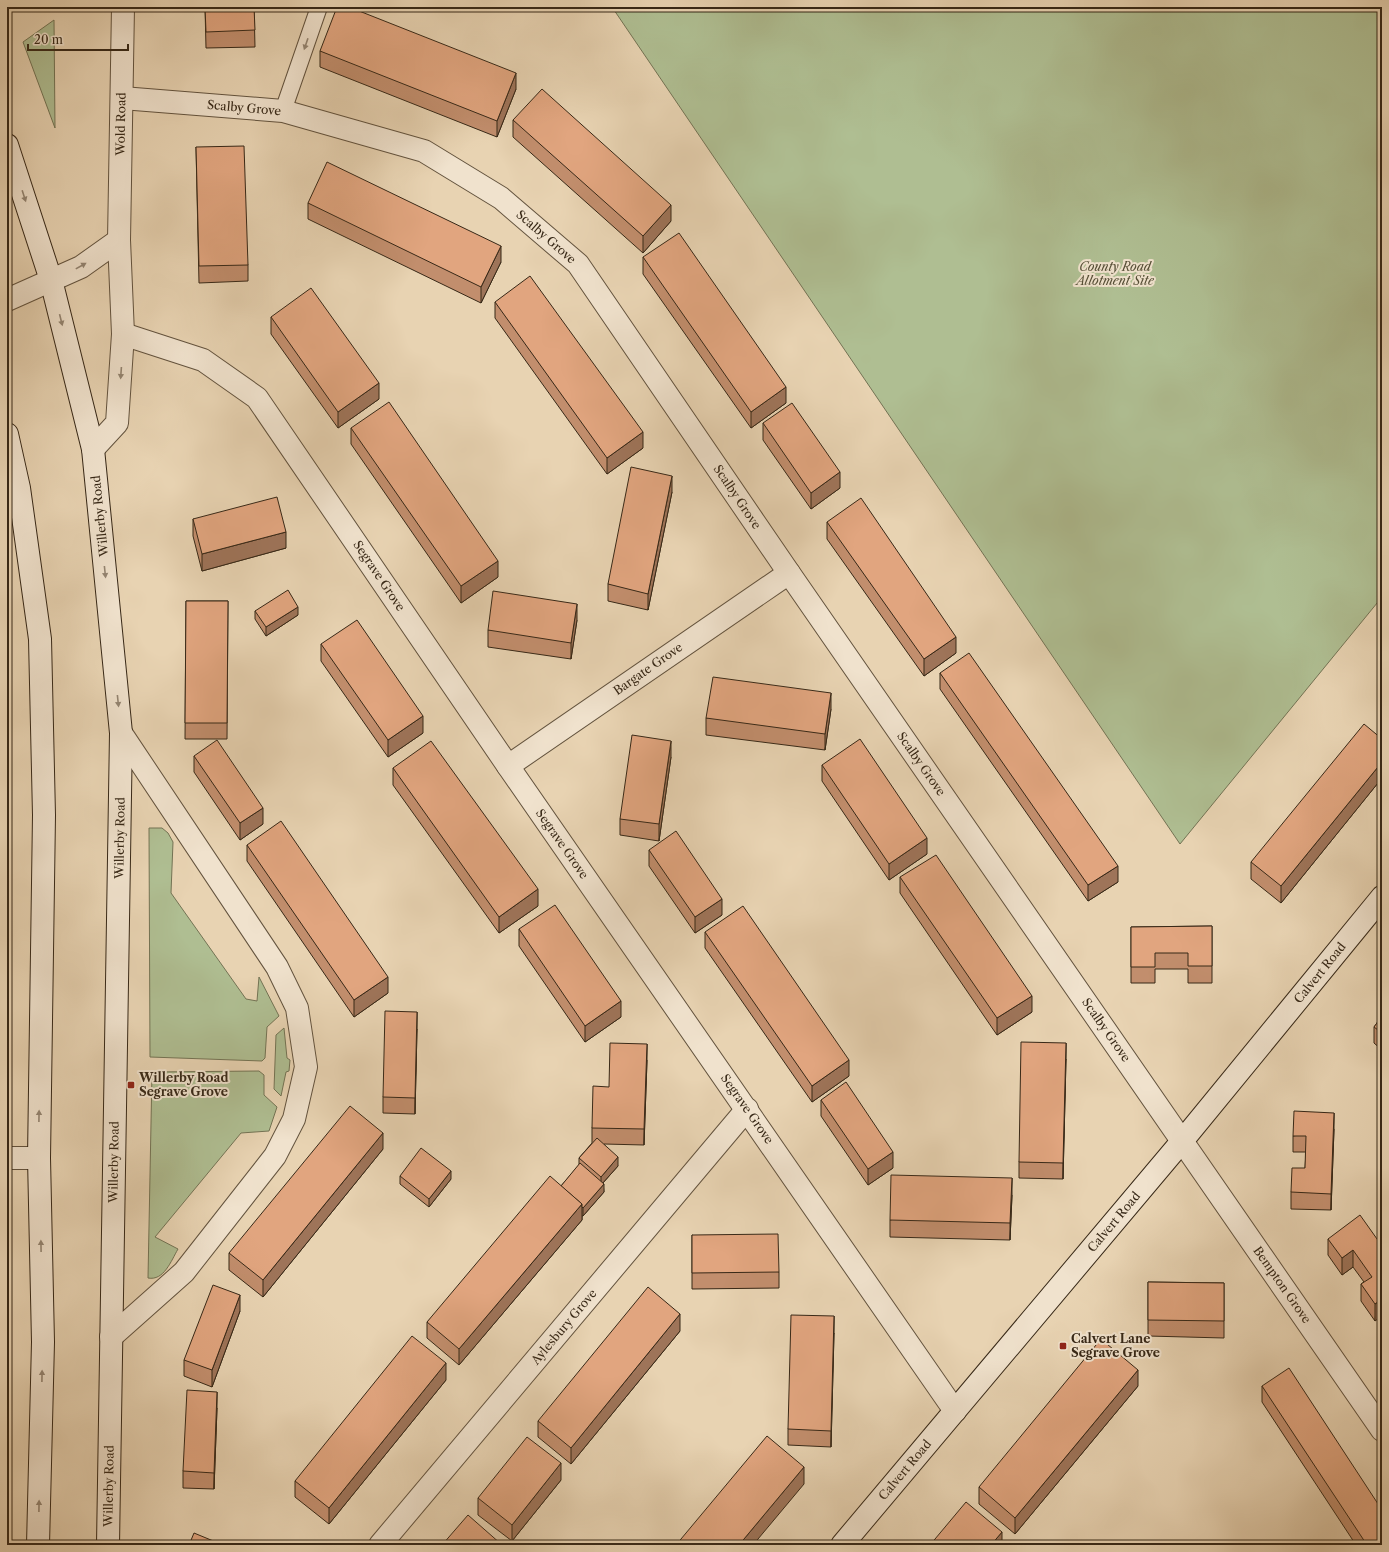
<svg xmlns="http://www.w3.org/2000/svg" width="1389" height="1552" font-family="'Libre Caslon Text',serif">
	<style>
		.green { fill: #afbe92; stroke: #737354 }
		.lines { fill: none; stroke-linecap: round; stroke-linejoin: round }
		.lane-casing { stroke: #63533e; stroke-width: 18 }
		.street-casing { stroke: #63533e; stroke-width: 24 }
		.secondary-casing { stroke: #372817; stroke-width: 24 }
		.lane { stroke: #f0e2cd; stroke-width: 16 }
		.street { stroke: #f0e2cd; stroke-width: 22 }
		.secondary { stroke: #f0e2cd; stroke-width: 22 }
		.wall { fill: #c28e6d; stroke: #372817 }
		.shaded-wall { fill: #9e7459; stroke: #372817 }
		.building { fill: #e1a57f; stroke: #372817 }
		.oneway { fill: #948572 }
		.poi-dot { fill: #8f2418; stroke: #f0e2cd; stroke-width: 1.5 }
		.labels { text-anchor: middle; stroke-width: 4; stroke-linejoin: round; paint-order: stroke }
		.street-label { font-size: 12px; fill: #372817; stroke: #f0e2cd }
		.park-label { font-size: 12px; font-style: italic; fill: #554e36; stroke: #f0e2cd }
		.poi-label { font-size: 12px; font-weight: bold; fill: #372817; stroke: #f0e2cd; text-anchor: start }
	</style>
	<rect width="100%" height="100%" fill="#e8d3b2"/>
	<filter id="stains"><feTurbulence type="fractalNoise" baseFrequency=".005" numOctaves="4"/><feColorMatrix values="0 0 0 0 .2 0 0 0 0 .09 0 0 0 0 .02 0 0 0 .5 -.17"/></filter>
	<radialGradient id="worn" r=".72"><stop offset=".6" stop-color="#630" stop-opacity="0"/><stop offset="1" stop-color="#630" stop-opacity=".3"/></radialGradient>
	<g class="green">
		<path d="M612 7H1382V597L1180 844Z"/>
		<path d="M54 20 55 128 23 42Z"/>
		<path d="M149 828H162L168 833 173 842 171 893 246 999 257 1001 259 977 279 1016 267 1027 265 1058 262 1061 150 1057Z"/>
		<path d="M284 1028 287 1058 290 1060 289 1071 286 1072 281 1096 274 1089 276 1035Z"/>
		<path d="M259 1071 264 1075V1095L277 1107 269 1131 241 1133 155 1237 178 1249C171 1261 164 1281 148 1278L152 1072Z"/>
	</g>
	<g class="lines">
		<g class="lane-casing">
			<path id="lane" d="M283 111 319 7"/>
		</g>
		<g class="street-casing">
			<g id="street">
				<path d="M122 98 283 111 424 151 501 198 578 264 789 573 1382 1430"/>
				<path d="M7 300 81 267 119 240"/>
				<path d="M123 334 203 360 257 398 508 766 955 1411"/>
				<path d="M93 449 117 423 123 334 119 240 123 7"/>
				<path d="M508 766 789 573"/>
				<path d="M7 1158H39"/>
				<path d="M111 1337 184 1272 275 1156 294 1119 306 1067 297 1008 277 967 121 733"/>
				<path d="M380 1545 747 1109"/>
			</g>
		</g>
		<g class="secondary-casing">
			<g id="secondary">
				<path d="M7 145 51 280 93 449 121 733 108 1545"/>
				<path d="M7 434 19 488 40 639 44 815 39 1158 43 1342 38 1545"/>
				<path d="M842 1545 1183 1140 1382 897"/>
			</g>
		</g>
		<use href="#lane" class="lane"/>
		<use href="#street" class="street"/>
		<use href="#secondary" class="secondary"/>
	</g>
	<g class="wall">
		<path d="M205 7H254L255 47 206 48Z"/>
		<path d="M320 51 516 89 497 137 320 67Z"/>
		<path d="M513 120 671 221 643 253 513 137Z"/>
		<path d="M196 147 248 265V281L199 283Z"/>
		<path d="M308 203 501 262 481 303 308 219Z"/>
		<path d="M643 257 786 403 751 428 643 274Z"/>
		<path d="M495 302 643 448 607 474 495 318Z"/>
		<path d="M271 317 379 399 338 428 271 334Z"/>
		<path d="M763 423 840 488 811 509 763 440Z"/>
		<path d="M351 428 498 577 461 603 351 444Z"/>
		<path d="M672 492 648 610 608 601V584Z"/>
		<path d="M193 519 286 548 202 571 193 536Z"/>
		<path d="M827 522 956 653 924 676 827 539Z"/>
		<path d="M186 601H228L227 739H185Z"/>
		<path d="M255 611 298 615 266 636 255 619Z"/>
		<path d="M577 620 571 659 488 647V630Z"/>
		<path d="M321 644 423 733 388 757 321 661Z"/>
		<path d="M940 673 1118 882 1088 901 940 689Z"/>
		<path d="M831 709 825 750 706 735V718Z"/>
		<path d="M1382 739V778L1281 903 1251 879V862Z"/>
		<path d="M194 756 263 824 240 840 194 772Z"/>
		<path d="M671 757 659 841 620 835V819Z"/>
		<path d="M822 765 927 854 889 880 822 781Z"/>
		<path d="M393 768 538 906 499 933 393 785Z"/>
		<path d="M247 845 388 993 354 1017 247 861Z"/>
		<path d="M649 850 722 915 695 933 649 866Z"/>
		<path d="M900 877 1032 1012 997 1035 900 893Z"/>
		<path d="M1212 926V983H1188V969H1155V983H1131V927Z"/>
		<path d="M519 929 621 1017 585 1042 519 946Z"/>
		<path d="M705 932 849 1076 812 1102 705 948Z"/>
		<path d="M1382 1016V1050L1374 1043V1027Z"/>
		<path d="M417 1029 415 1114 383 1113V1097Z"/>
		<path d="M1066 1059 1063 1179 1019 1178V1162Z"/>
		<path d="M647 1060 644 1145 604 1144 618 1166 603 1183 604 1192 583 1216H582V1220L459 1365 427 1338V1322L561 1186 579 1165V1158L592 1143V1128L609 1087Z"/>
		<path d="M821 1100 893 1168 868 1185 821 1116Z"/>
		<path d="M1334 1129 1331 1210 1291 1209V1192L1305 1168 1306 1152H1293V1136Z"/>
		<path d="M383 1149 263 1297 229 1270V1253Z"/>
		<path d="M400 1176 451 1179 429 1207 400 1184Z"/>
		<path d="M1012 1195 1010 1240 890 1237V1220Z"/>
		<path d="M692 1235 779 1272V1288L692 1289Z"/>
		<path d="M1328 1239 1382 1246 1375 1321 1361 1301V1284L1364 1282 1353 1267 1342 1275 1328 1255Z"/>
		<path d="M1148 1282 1224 1283V1338L1148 1336Z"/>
		<path d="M240 1311 212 1387 184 1376V1360Z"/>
		<path d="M680 1331 571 1464 538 1437V1421Z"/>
		<path d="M834 1333 831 1447 788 1445V1429Z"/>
		<path d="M446 1380 329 1524 295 1497V1481Z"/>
		<path d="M1138 1386 1015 1534 979 1504V1487Z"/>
		<path d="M1262 1386 1382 1545H1356L1262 1402Z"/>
		<path d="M217 1408 214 1489 183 1488V1471Z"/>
		<path d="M561 1480 512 1541 478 1515V1498Z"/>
	</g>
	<g class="shaded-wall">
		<path d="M516 73V89L497 137V121Z"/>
		<path d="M671 205V221L643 253V236Z"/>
		<path d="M501 246V262L481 303V287Z"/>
		<path d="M379 383V399L338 428V412Z"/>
		<path d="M786 387V403L751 428V412Z"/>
		<path d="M643 432V448L607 474V458Z"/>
		<path d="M840 472V488L811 509V493Z"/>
		<path d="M672 476V492L648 610V594Z"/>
		<path d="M286 532V548L202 571V554Z"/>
		<path d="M498 561V577L461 603V586Z"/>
		<path d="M577 604V620L571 659V643Z"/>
		<path d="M298 607V615L266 636V627Z"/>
		<path d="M956 637V653L924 676V659Z"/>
		<path d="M831 693V709L825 750V734Z"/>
		<path d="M423 716V733L388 757V740Z"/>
		<path d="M671 741V757L659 841V824Z"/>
		<path d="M1382 762V778L1281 903V886Z"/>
		<path d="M263 808V824L240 840V823Z"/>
		<path d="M927 838V854L889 880V864Z"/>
		<path d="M1118 866V882L1088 901V885Z"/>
		<path d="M538 889V906L499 933V917Z"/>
		<path d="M722 899V915L695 933V917Z"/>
		<path d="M388 977V993L354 1017V1000Z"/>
		<path d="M1032 996V1012L997 1035V1018Z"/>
		<path d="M621 1001V1017L585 1042V1026Z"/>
		<path d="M417 1012V1029L415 1114V1098Z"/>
		<path d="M1066 1043V1059L1063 1179V1163Z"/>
		<path d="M647 1044V1060L644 1145V1129Z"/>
		<path d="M849 1060V1076L812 1102V1086Z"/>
		<path d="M1334 1113V1129L1331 1210V1194Z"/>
		<path d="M383 1133V1149L263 1297V1280Z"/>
		<path d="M893 1152V1168L868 1185V1169Z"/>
		<path d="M618 1157V1166L601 1185V1177Z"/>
		<path d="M451 1171V1179L429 1207V1199Z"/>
		<path d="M1012 1178V1195L1010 1240V1223Z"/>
		<path d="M604 1184V1192L583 1216V1208Z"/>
		<path d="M582 1204V1220L459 1365V1349Z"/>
		<path d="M1353 1250V1267L1342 1275V1258Z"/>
		<path d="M240 1295V1311L212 1387V1370Z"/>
		<path d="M1382 1299V1316L1375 1321V1304Z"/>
		<path d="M680 1314V1331L571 1464V1448Z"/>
		<path d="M834 1316V1333L831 1447V1431Z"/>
		<path d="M446 1363V1380L329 1524V1508Z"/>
		<path d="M1138 1370V1386L1015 1534V1518Z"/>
		<path d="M217 1392V1408L214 1489V1473Z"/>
		<path d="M561 1463V1480L512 1541V1525Z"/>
		<path d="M804 1467V1484L753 1545H739Z"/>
		<path d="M1002 1532V1545H991Z"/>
	</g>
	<g class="building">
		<path d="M205 7H254L255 30 206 32Z"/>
		<path d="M337 7H349L516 73 497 121 320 51Z"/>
		<path d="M542 89 671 205 643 236 513 120Z"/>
		<path d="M244 146 248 265 199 266 196 147Z"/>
		<path d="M327 162 501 246 481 287 308 203Z"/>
		<path d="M679 233 786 387 751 412 643 257Z"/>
		<path d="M530 276 643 432 607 458 495 302Z"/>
		<path d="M311 288 379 383 338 412 271 317Z"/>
		<path d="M389 402 498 561 461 586 351 428Z"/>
		<path d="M792 403 840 472 811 493 763 423Z"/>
		<path d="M631 467 672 476 648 594 608 584Z"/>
		<path d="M277 497 286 532 202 554 193 519Z"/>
		<path d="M861 498 956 637 924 659 827 522Z"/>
		<path d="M288 590 298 607 266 627 255 611Z"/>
		<path d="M493 591 577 604 571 643 488 630Z"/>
		<path d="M186 601H228L227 723H185Z"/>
		<path d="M357 620 423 716 388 740 321 644Z"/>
		<path d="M969 653 1118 866 1088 885 940 673Z"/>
		<path d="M713 677 831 693 825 734 706 718Z"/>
		<path d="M1364 724 1382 739V762L1281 886 1251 862Z"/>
		<path d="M632 735 671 741 659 824 620 819Z"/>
		<path d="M860 739 927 838 889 864 822 765Z"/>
		<path d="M217 740 263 808 240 823 194 756Z"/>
		<path d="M431 741 538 889 499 917 393 768Z"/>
		<path d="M281 821 388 977 354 1000 247 845Z"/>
		<path d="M676 831 722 899 695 917 649 850Z"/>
		<path d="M936 855 1032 996 997 1018 900 877Z"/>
		<path d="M555 905 621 1001 585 1026 519 929Z"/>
		<path d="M743 906 849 1060 812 1086 705 932Z"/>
		<path d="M1212 926V966H1188V953H1155V967H1131V927Z"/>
		<path d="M385 1011 417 1012 415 1098 383 1097Z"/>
		<path d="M1382 1016V1033L1374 1027Z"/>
		<path d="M1021 1042 1066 1043 1063 1163 1019 1162Z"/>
		<path d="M610 1043 647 1044 644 1129 592 1128 593 1086 609 1087Z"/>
		<path d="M846 1082 893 1152 868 1169 821 1100Z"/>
		<path d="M350 1106 383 1133 263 1280 229 1253Z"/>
		<path d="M1294 1111 1334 1113 1331 1194 1291 1192 1292 1168H1305L1306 1136H1293Z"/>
		<path d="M597 1138 618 1157 601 1177 579 1158Z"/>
		<path d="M421 1148 451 1171 429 1199 400 1176Z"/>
		<path d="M580 1163 604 1184 583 1208 582 1207V1204L561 1186Z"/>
		<path d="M891 1175 1012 1178 1010 1223 890 1220Z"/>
		<path d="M550 1176 582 1204 459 1349 427 1322Z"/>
		<path d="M1360 1215 1382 1246V1299L1375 1304 1361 1284 1372 1277 1353 1250 1342 1258 1328 1239Z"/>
		<path d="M778 1234 779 1272 692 1273V1235Z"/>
		<path d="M1148 1282 1224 1283V1321L1148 1320Z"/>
		<path d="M213 1285 240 1295 212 1370 184 1360Z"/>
		<path d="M648 1287 680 1314 571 1448 538 1421Z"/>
		<path d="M791 1315 834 1316 831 1431 788 1429Z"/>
		<path d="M412 1336 446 1363 329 1508 295 1481Z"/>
		<path d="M1101 1339 1138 1370 1015 1518 979 1487Z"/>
		<path d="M1289 1368 1382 1510V1545H1367L1262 1386Z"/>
		<path d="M187 1390 217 1392 214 1473 183 1471Z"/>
		<path d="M767 1436 804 1467 739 1545H676Z"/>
		<path d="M527 1437 561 1463 512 1525 478 1498Z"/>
		<path d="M966 1502 1002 1532 991 1545H930Z"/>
		<path d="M468 1515 501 1544 500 1545H442Z"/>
		<path d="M194 1533 223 1545H189Z"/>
	</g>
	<defs><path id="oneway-solid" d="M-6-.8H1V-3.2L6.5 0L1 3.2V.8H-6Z"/></defs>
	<g class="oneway">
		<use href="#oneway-solid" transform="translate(306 44) rotate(109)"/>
		<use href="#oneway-solid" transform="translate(24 196) rotate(72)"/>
		<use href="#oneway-solid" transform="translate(81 266) rotate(-29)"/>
		<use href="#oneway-solid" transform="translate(61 320) rotate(76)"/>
		<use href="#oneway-solid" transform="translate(121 373) rotate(94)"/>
		<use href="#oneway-solid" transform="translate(105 572) rotate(84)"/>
		<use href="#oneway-solid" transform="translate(118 701) rotate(84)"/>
		<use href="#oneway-solid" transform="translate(39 1116) rotate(-89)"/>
		<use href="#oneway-solid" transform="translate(41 1246) rotate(-91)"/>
		<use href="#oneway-solid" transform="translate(42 1376) rotate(-89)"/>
		<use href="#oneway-solid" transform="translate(39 1506) rotate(-89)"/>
	</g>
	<g class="poi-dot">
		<rect x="127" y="1081" width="8" height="8" rx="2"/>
		<rect x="1059" y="1342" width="8" height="8" rx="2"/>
	</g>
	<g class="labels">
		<g class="street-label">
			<text transform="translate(244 108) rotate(5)" y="4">Scalby Grove</text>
			<text transform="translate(121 124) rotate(-89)" y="4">Wold Road</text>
			<text transform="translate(546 237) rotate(41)" y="4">Scalby Grove</text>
			<text transform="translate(737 497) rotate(56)" y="4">Scalby Grove</text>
			<text transform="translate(100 516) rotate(-96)" y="4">Willerby Road</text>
			<text transform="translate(379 576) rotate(56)" y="4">Segrave Grove</text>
			<text transform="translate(648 669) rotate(-35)" y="4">Bargate Grove</text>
			<text transform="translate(921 764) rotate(55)" y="4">Scalby Grove</text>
			<text transform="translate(120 838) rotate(-89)" y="4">Willerby Road</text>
			<text transform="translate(562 844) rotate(55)" y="4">Segrave Grove</text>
			<text transform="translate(1320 973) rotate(-51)" y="4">Calvert Road</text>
			<text transform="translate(1106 1030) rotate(55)" y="4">Scalby Grove</text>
			<text transform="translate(747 1109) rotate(55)" y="4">Segrave Grove</text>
			<text transform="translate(114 1162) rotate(-89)" y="4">Willerby Road</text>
			<text transform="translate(1114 1222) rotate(-50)" y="4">Calvert Road</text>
			<text transform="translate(1282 1285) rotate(55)" y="4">Bempton Grove</text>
			<text transform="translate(564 1327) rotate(-50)" y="4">Aylesbury Grove</text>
			<text transform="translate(905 1470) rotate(-50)" y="4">Calvert Road</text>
			<text transform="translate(109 1486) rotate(-89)" y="4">Willerby Road</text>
		</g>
		<g class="park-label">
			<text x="1115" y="271">County Road<tspan x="1115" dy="14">Allotment Site</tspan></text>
		</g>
		<g class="poi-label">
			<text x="139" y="1082">Willerby Road<tspan x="139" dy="14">Segrave Grove</tspan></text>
			<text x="1071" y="1343">Calvert Lane<tspan x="1071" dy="14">Segrave Grove</tspan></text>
		</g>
	</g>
	<rect width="1389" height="1552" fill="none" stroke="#e8d3b2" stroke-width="24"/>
	<rect x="8" y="8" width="1373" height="1536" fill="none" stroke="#372817" stroke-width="2"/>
	<rect x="12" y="12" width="1365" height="1528" fill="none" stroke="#372817"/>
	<path d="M28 44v6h100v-6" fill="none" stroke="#372817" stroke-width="2"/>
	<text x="34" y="44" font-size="12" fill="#372817" stroke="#f0e2cd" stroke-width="3" paint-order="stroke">20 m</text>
	<rect width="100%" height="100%" filter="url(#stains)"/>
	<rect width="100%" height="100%" fill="url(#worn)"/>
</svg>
